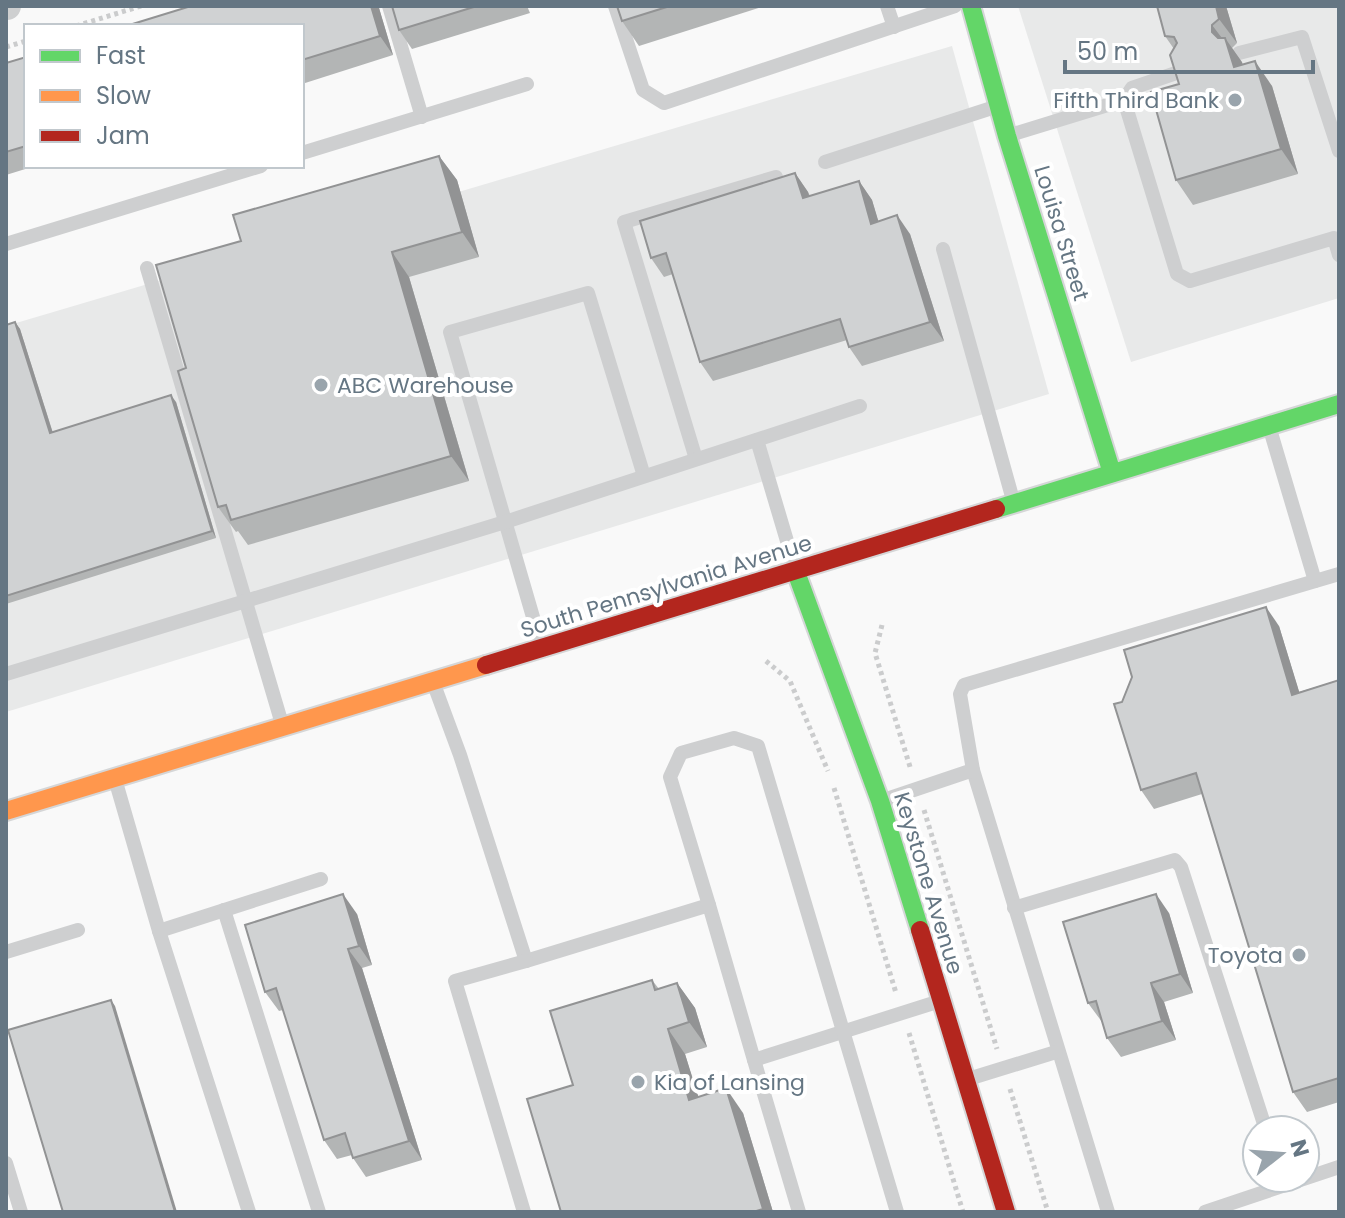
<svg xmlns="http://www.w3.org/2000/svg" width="1345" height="1218" font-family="Poppins,sans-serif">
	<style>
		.built { fill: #e8e9e9 }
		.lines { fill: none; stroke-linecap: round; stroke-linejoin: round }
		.fast-casing { stroke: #d5d6d7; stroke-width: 22 }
		.slow-casing { stroke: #d5d6d7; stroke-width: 22 }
		.jam-casing { stroke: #d5d6d7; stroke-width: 22 }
		.path { stroke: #cbcccd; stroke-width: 5; stroke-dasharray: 4 4; stroke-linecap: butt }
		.lane { stroke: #cecfd0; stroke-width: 14 }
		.street { stroke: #cecfd0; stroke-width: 28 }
		.fast { stroke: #63d668; stroke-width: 18 }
		.slow { stroke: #ff974d; stroke-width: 18 }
		.jam { stroke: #b3261e; stroke-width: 18 }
		.wall { fill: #b3b5b5 }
		.shaded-wall { fill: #929394 }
		.building { fill: #d0d2d3; stroke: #929394; stroke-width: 2 }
		.poi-dot { fill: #99a4ac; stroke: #fff; stroke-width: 3 }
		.labels { text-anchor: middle; stroke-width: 8; stroke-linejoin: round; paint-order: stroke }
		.poi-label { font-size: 22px; fill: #657683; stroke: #fff; text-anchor: end }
		.street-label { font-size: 22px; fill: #657683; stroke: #fff }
	</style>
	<rect width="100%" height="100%" fill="#f9f9f9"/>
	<g class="built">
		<path d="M1018 6H1339V298L1131 362Z"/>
		<path d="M952 46 1049 394 6 712V326Z"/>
	</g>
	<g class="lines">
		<g class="fast-casing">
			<g id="fast">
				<path d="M971 6 1007 136 1112 473"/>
				<path d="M996 509 1339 404"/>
				<path d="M796 572 880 801 920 930"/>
			</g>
		</g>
		<g class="slow-casing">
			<path id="slow" d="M6 811 486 665"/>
		</g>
		<g class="jam-casing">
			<g id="jam">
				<path d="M486 665 996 509"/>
				<path d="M920 930 1006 1212"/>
			</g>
		</g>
		<g class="path">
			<path d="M76 26 141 6"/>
			<path d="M6 47 26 41"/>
			<path d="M882 625 875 653 911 770"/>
			<path d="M766 661 790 681 828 771"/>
			<path d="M834 788 896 993"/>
			<path d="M924 810 997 1049"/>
			<path d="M909 1033 963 1212"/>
			<path d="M1010 1089 1048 1212"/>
		</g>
		<g class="lane">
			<path d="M389 6 422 117"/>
			<path d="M615 6 643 90 664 103 955 6"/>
			<path d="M887 6 894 27"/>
			<path d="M1239 53 1302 37 1339 151"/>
			<path d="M1124 100 1132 88 1185 70"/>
			<path d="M1007 136 1124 100 1177 274 1190 281 1334 238 1339 255"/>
			<path d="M302 153 527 84"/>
			<path d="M825 162 998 106"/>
			<path d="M6 244 261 166"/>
			<path d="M943 249 1013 500"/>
			<path d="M147 268 282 724"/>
			<path d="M1269 426 1315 581"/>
			<path d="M757 440 795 568"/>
			<path d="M696 459 624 222 776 177"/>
			<path d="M542 648 450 332 588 293 644 476"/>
			<path d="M6 674 505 522 860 406"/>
			<path d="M433 682 460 755 526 961 709 905 754 1060 940 1001"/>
			<path d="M973 770 1108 1212"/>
			<path d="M115 779 159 931 249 1212"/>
			<path d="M881 801 973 770 960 694 964 685 1339 574"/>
			<path d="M709 905 670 777 681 753 734 738 758 746 897 1212"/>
			<path d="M1014 908 1175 860 1181 867 1266 1130"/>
			<path d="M224 910 319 1212"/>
			<path d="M159 931 321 879"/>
			<path d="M6 952 78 930"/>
			<path d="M754 1060 799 1212"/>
			<path d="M965 1080 1056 1052"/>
			<path d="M6 1163 21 1212"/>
			<path d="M524 1212 455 981 526 961"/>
			<path d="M1205 1212 1339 1167"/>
		</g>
		<path class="street" d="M6 6H7"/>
		<use href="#fast" class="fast"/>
		<use href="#slow" class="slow"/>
		<use href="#jam" class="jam"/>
	</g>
	<g class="wall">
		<path d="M392 6H527L530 13 412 49 399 30Z"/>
		<path d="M617 6H765L639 46 622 21Z"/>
		<path d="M1157 6H1226L1237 43 1232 48 1243 65 1272 86 1298 174 1193 205 1176 180 1179 84 1174 49 1165 36Z"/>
		<path d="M379 8 393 55 302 84V26Z"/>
		<path d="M26 57V166H35L6 175V63Z"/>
		<path d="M439 156 457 180 479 257 409 277 469 481 248 545 238 531 236 532 218 507 186 368 241 241Z"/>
		<path d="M795 173 808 192 810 196 859 181 872 200 878 221 910 234 944 341 862 366 849 347 847 340 713 381 700 362 673 274 664 277 651 258Z"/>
		<path d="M15 322 20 329 53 433 176 402 216 538 6 604V325Z"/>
		<path d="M1279 626 1299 692 1339 680V1102L1307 1112 1293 1092 1202 794 1154 809 1141 790Z"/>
		<path d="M1169 913 1193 993 1164 1002 1176 1040 1121 1057 1107 1038 1102 1022 1088 1003Z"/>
		<path d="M357 914 372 965 362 968 422 1160 366 1177 353 1158 352 1155 337 1159 324 1140 283 1010 279 1011 265 992Z"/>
		<path d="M652 980 659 989 677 983 695 1008 707 1047 685 1054 698 1097 743 1113 773 1212H561L573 1085Z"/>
	</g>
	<g class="shaded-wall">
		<path d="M371 6H380L379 8 393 55 380 36Z"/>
		<path d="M1216 6H1226L1237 43 1219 19Z"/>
		<path d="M1212 25 1228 46 1225 38 1242 62 1251 92 1234 67 1212 32Z"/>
		<path d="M1255 61 1272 86 1298 174 1281 149Z"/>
		<path d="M439 156 457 180 479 257 462 232Z"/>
		<path d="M795 173 808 192 816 217 803 198Z"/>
		<path d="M859 181 872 200 885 243 871 224Z"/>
		<path d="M897 215 910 234 944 341 930 322Z"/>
		<path d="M392 252 409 277 469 481 451 456Z"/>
		<path d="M15 322 20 329 55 440 50 433Z"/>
		<path d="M171 395 176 402 216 538 212 531Z"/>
		<path d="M1266 607 1279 626 1306 714 1292 695Z"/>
		<path d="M343 894 357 914 372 965 359 946Z"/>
		<path d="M1156 894 1169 913 1193 993 1180 974Z"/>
		<path d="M348 949 362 968 422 1160 409 1141Z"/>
		<path d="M677 983 695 1008 707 1047 689 1022Z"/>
		<path d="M1151 983 1164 1002 1176 1040 1162 1021Z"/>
		<path d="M111 1000 115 1006 177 1212H175Z"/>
		<path d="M668 1029 685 1054 707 1124 689 1100Z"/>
		<path d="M726 1088 743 1113 773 1212H765L763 1209Z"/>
	</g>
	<g class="building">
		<path d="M191 6H371L380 36 302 60V26H126Z"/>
		<path d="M392 6H477L399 30Z"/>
		<path d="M617 6H670L622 21Z"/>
		<path d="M1157 6H1216L1219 19 1212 25V32L1218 38H1225L1234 67 1255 61 1281 149 1176 180 1151 92 1179 84 1170 55 1177 43 1174 37 1165 36Z"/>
		<path d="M26 57V146L6 152V63Z"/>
		<path d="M439 156 462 232 392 252 451 456 231 520 226 505 218 507 178 371 186 368 156 265 241 241 233 215Z"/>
		<path d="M795 173 803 198 859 181 871 224 897 215 930 322 849 347 840 319 700 362 666 253 651 258 640 221Z"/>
		<path d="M15 322 50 433 171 395 212 531 6 596V325Z"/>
		<path d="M1266 607 1292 695 1339 680V1078L1293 1092 1196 773 1141 790 1114 704 1122 702 1132 677 1124 650Z"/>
		<path d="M343 894 359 946 348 949 409 1141 353 1158 345 1133 324 1140 276 988 265 992 245 925Z"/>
		<path d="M1156 894 1180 974 1151 983 1162 1021 1107 1038 1096 1001 1088 1003 1063 922Z"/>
		<path d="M652 980 655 990 677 983 689 1022 668 1029 689 1100 726 1088 763 1209 753 1212H561L527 1099 573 1085 550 1011Z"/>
		<path d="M111 1000 175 1212H63L8 1030Z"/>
	</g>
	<g class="poi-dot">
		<circle cx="1235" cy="100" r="8"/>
		<circle cx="321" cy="385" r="8"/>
		<circle cx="1299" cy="955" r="8"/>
		<circle cx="638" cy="1082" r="8"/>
	</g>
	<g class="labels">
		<g class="poi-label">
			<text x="1219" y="108">Fifth Third Bank</text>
			<text x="337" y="393" text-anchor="start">ABC Warehouse</text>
			<text x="1283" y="963">Toyota</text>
			<text x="654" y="1090" text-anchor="start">Kia of Lansing</text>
		</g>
		<g class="street-label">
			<text transform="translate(1062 233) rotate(73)" y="8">Louisa Street</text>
			<text transform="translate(666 586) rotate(-17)" y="8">South Pennsylvania Avenue</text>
			<text transform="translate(929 883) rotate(73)" y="8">Keystone Avenue</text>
		</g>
	</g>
	<rect width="1345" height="1218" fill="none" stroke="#657683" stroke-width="16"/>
	<rect x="24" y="24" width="280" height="144" fill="#ffffff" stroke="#c1c8cd" stroke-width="2"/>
	<rect x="40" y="50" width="40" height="12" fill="#63d668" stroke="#c1c8cd" stroke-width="2"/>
	<text x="96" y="64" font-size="24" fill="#657683">Fast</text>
	<rect x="40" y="90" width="40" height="12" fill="#ff974d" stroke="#c1c8cd" stroke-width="2"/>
	<text x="96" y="104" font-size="24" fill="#657683">Slow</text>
	<rect x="40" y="130" width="40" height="12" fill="#b3261e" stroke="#c1c8cd" stroke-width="2"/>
	<text x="96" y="144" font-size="24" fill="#657683">Jam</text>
	<g transform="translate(1281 1154) rotate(73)"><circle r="38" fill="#ffffff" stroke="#c1c8cd" stroke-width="2"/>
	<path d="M0-6L14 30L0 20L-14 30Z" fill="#99a4ac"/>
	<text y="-12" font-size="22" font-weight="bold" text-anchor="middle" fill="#657683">N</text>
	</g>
	<path d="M1065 60v12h248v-12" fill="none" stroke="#657683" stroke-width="4"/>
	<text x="1077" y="60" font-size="24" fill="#657683" stroke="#ffffff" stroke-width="6" paint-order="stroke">50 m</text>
</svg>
